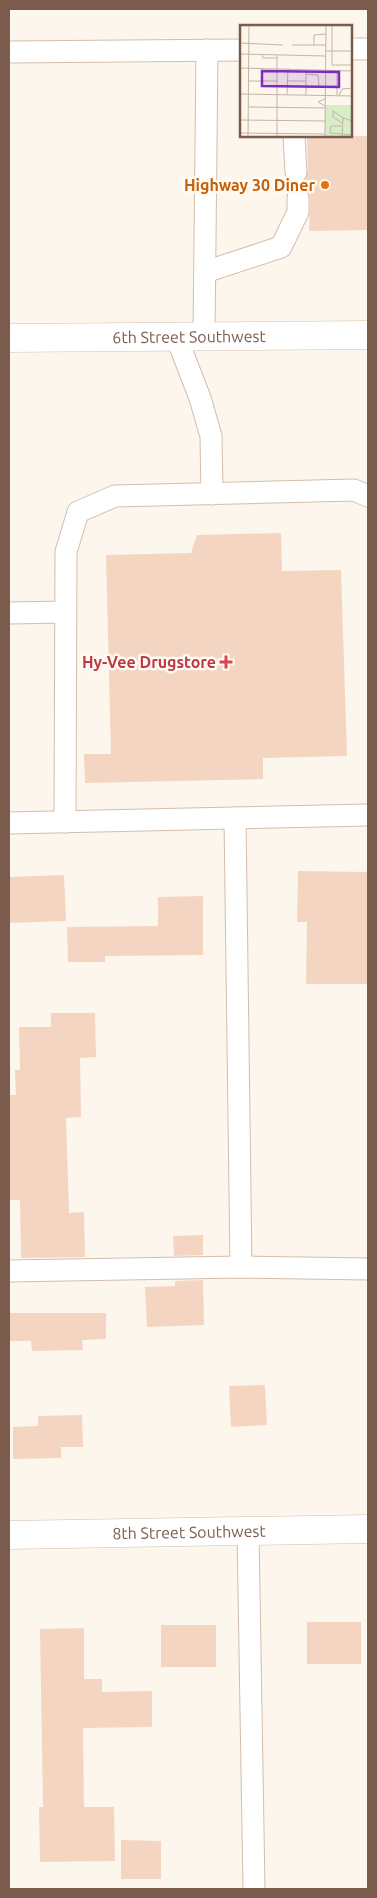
<svg xmlns="http://www.w3.org/2000/svg" width="377" height="1898" font-family="Ubuntu,sans-serif">
	<style>
		.building { fill: #f4d5c2 }
		.lines { fill: none; stroke-linecap: round; stroke-linejoin: round }
		.service-casing { stroke: #d2beaf; stroke-width: 23 }
		.minor-casing { stroke: #d2beaf; stroke-width: 29 }
		.secondary-casing { stroke: #d7c0af; stroke-width: 29 }
		.service { stroke: #fff; stroke-width: 21 }
		.minor { stroke: #fff; stroke-width: 28 }
		.secondary { stroke: #fff; stroke-width: 28 }
		.food-dot { fill: #e8710a; stroke: #fffaf3; stroke-width: 2 }
		.health-dot { fill: #e0444e; stroke: #fffaf3; stroke-width: 2 }
		.labels { text-anchor: middle; stroke-width: 5; stroke-linejoin: round; paint-order: stroke }
		.food-label { font-size: 16px; font-weight: bold; fill: #c56008; stroke: #fffaf3; text-anchor: end }
		.street-label { font-size: 16px; fill: #7b5c4c; stroke: #fffaf3 }
		.health-label { font-size: 16px; font-weight: bold; fill: #be3a42; stroke: #fffaf3; text-anchor: end }
		.inset-road { fill: none; stroke: #c5b3a7; stroke-width: 1 }
		.view { fill: #7b2cbf; fill-opacity: 0.15; stroke: #7b2cbf; stroke-width: 2.5 }
		.inset-edge { fill: none; stroke: #7b5c4c; stroke-width: 2.5 }
	</style>
	<rect width="100%" height="100%" fill="#fdf6ec"/>
	<g class="building">
		<path d="M307 136H368V230L309 231 310 198 309 192 305 188V180L308 171Z"/>
		<path d="M281 533 282 571 341 570 347 756 263 758V779L85 783 84 754H111L106 555 191 553 197 535Z"/>
		<path d="M298 871 368 872V984H306L307 922H297Z"/>
		<path d="M64 875 66 921 9 923V877Z"/>
		<path d="M203 896V955L105 956V962H68L67 927 158 926V897Z"/>
		<path d="M51 1013H95L96 1057 80 1058 81 1117 66 1118 69 1213 84 1212 85 1257 21 1258 20 1200H9V1095H16L15 1070H20L19 1027H51Z"/>
		<path d="M203 1235V1255L174 1256 173 1236Z"/>
		<path d="M203 1280 204 1325 147 1327 145 1287 175 1286V1281Z"/>
		<path d="M9 1313H106V1339L82 1340 83 1350 32 1351 31 1341H9Z"/>
		<path d="M265 1385 267 1425 231 1427 229 1386Z"/>
		<path d="M82 1415 83 1447H61V1458L13 1459V1427L38 1426V1416Z"/>
		<rect x="307" y="1622" width="54" height="42"/>
		<rect x="161" y="1625" width="55" height="42"/>
		<path d="M84 1628V1679H102V1692L152 1691V1727L83 1728 84 1807H114L115 1861 40 1862 39 1807H43L40 1629Z"/>
		<path d="M121 1840 161 1841V1879H121Z"/>
	</g>
	<g class="lines">
		<g class="service-casing">
			<g id="service">
				<path d="M351 49H368"/>
				<path d="M9 52 241 50"/>
				<path d="M294 136 296 172"/>
				<path d="M205 272 281 247 298 212V198"/>
				<path d="M176 336 200 398 211 436 212 494"/>
				<path d="M204 336 207 50"/>
				<path d="M9 613 65 612"/>
				<path d="M235 818 241 1267"/>
				<path d="M65 822 66 552 78 512 115 496 354 490 368 496"/>
				<path d="M9 823 368 815"/>
				<path d="M9 1271 241 1267 368 1269"/>
				<path d="M248 1531 254 1889"/>
			</g>
		</g>
		<g class="minor-casing">
			<g id="minor">
				<path id="s1" d="M9 1535 368 1529"/>
			</g>
		</g>
		<g class="secondary-casing">
			<g id="secondary">
				<path id="s2" d="M9 338 368 335"/>
			</g>
		</g>
		<use href="#service" class="service"/>
		<use href="#minor" class="minor"/>
		<use href="#secondary" class="secondary"/>
	</g>
	<circle class="food-dot" cx="325" cy="185" r="5"/>
	<path class="health-dot" d="M223.5 654.5h5v5h5v5h-5v5h-5v-5h-5v-5h5z"/>
	<g class="labels">
		<g class="food-label">
			<text x="315" y="191">Highway 30 Diner</text>
		</g>
		<g class="street-label">
			<text dy="6" stroke="none"><textPath href="#s2" startOffset="180">6th Street Southwest</textPath></text>
			<text dy="6" stroke="none"><textPath href="#s1" startOffset="180">8th Street Southwest</textPath></text>
		</g>
		<g class="health-label">
			<text x="216" y="668">Hy-Vee Drugstore</text>
		</g>
	</g>
	<g transform="translate(240 25)">
		<rect width="112" height="112" fill="#fdf6ec"/>
		<path d="M85 80H112V112H85Z" fill="#d7edc8"/>
		<path class="inset-road" d="M92 0V40H113M0 18 43 20M52 20H86M74 20V10L86 9M86 26H113M0 29 86 31M22 30 23 33H37M37 30V112M0 43 113 46M66 48V70M66 49 78 50 79 61 66 63M9 56H37M48 56H66M0 69 113 71M47 70 48 43M97 70V46M99 70 102 64 113 63M85 81 78 77 85 74M9 82 85 83M0 95 85 96M102 98 93 92V86L103 93M102 101H91L90 108 113 110M0 108 85 109M8 112 9 0M85 112 86 0M102 112 103 93 113 96"/>
		<path class="view" d="M22 46 99 47V62L22 61Z"/>
		<rect width="112" height="112" class="inset-edge"/>
	</g>
	<rect width="377" height="1898" fill="none" stroke="#7b5c4c" stroke-width="20"/>
</svg>
